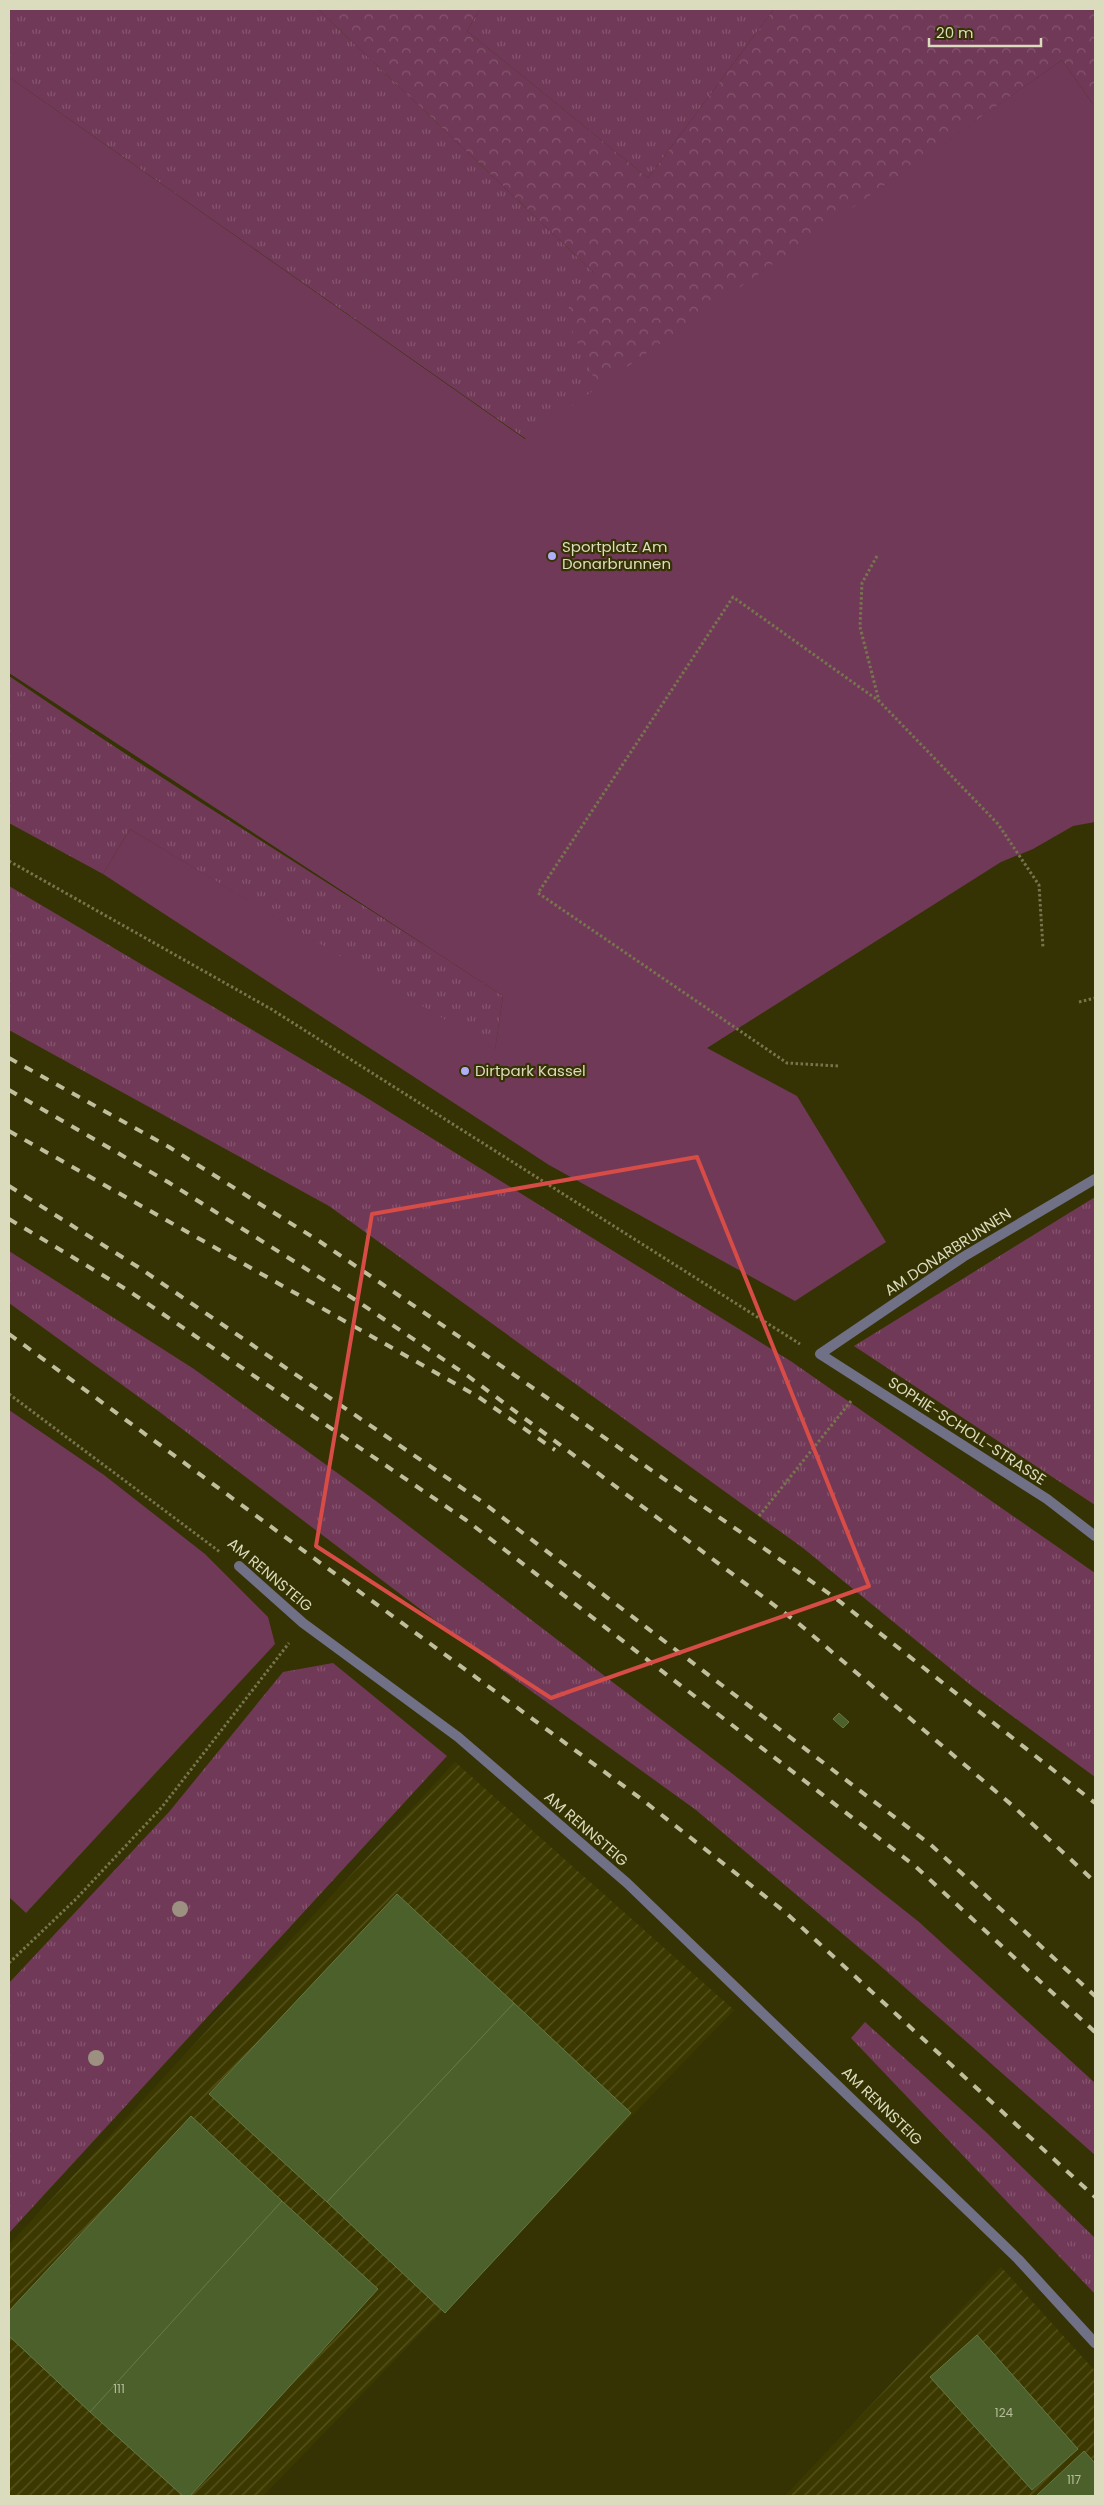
<svg xmlns="http://www.w3.org/2000/svg" width="1104" height="2505" font-family="Poppins,sans-serif">
	<style>
		.industrial { fill: url(#industrial-furrows) }
		.grass { fill: url(#grass-tufts) }
		.forest { fill: url(#forest-crowns) }
		.garden { fill: #713958 }
		.building { fill: #4c602c; stroke: #647a45 }
		.lines { fill: none; stroke-linecap: round; stroke-linejoin: round }
		.path { stroke: #77754d; stroke-width: 3; stroke-dasharray: 2.5 2.5; stroke-linecap: butt }
		.minor { stroke: #707087; stroke-width: 10 }
		.rail { stroke: #bfbe9d; stroke-width: 4; stroke-dasharray: 9 9; stroke-linecap: butt }
		.tree { fill: #9c9080 }
		.marked { fill: none; stroke: #d74c46; stroke-width: 4; stroke-linejoin: round }
		.poi-dot { fill: #b2adf9; stroke: #353303; stroke-width: 2 }
		.labels { text-anchor: middle; stroke-width: 4.5; stroke-linejoin: round; paint-order: stroke }
		.number-label { font-size: 12px; fill: #b7bc99 }
		.poi-label { font-size: 15px; fill: #dbdbbd; stroke: #353303; text-anchor: start }
		.street-label { font-size: 15px; fill: #dbdbbd; stroke: #353303 }
	</style>
	<defs>
		<pattern id="industrial-furrows" width="10" height="10" patternUnits="userSpaceOnUse" patternTransform="scale(1.25)"><rect width="10" height="10" fill="#3c3900"/><path d="M-1 1l2-2M0 10L10 0M9 11l2-2" fill="none" stroke="#585523"/></pattern>
		<pattern id="grass-tufts" width="24" height="20" patternUnits="userSpaceOnUse" patternTransform="scale(1.25)"><rect width="24" height="20" fill="#713958"/><path d="M3 7l-1-3M5 7V3M7 7l1-3M15 17l-1-3M17 17v-4M19 17l1-3" fill="none" stroke="#85556e"/></pattern>
		<pattern id="forest-crowns" width="20" height="18" patternUnits="userSpaceOnUse" patternTransform="scale(1.25)"><rect width="20" height="18" fill="#713958"/><path d="M2 6a3 3 0 1 1 6 0M12 15a3 3 0 1 1 6 0" fill="none" stroke="#85556e"/></pattern>
	</defs>
	<rect width="100%" height="100%" fill="#353303"/>
	<g class="industrial">
		<path d="M455 1762 734 2010 263 2496H9V2245Z"/>
		<path d="M1001 2267 1095 2371V2496H785Z"/>
	</g>
	<g class="grass">
		<path d="M9 9H318L594 273 599 389 739 568 726 579 9 77Z"/>
		<path d="M480 9H774L648 178 467 31Z"/>
		<path d="M9 676C171 787 339 888 503 996L495 1051 130 829 103 874 9 823Z"/>
		<path d="M9 886 359 1093 792 1362 1095 1573V1777L973 1687 803 1548 329 1206 9 1030Z"/>
		<path d="M1095 1197V1505L854 1346Z"/>
		<path d="M9 1251 194 1369 376 1501 734 1775 919 1922 1095 2083V2155L876 1962 696 1810 473 1649 161 1413 9 1303Z"/>
		<path d="M333 1663 447 1756 9 2233V1983L169 1812 283 1672Z"/>
		<path d="M865 2022 987 2133 1095 2238V2294L851 2038Z"/>
	</g>
	<path class="forest" d="M318 9H480L467 31 648 178 774 9H1095V107L1062 60 599 389 564 314 594 273Z"/>
	<g class="garden">
		<path d="M1062 60 1095 107V822L1073 826 1033 849 1001 862 707 1048 797 1096 886 1242 795 1301 549 1165 103 874 130 829 495 1050 503 996 9 673V77L525 439Z"/>
		<path d="M9 1410 104 1475 205 1554 268 1617 275 1644 26 1913 9 1897Z"/>
	</g>
	<g class="building">
		<path d="M839 1713 849 1722 843 1728 833 1719Z"/>
		<path d="M397 1894 514 2003 327 2202 209 2094Z"/>
		<path d="M514 2003 631 2113 445 2313 327 2202Z"/>
		<path d="M191 2116 282 2201 90 2412 9 2336V2311Z"/>
		<path d="M282 2201 378 2289 190 2496H183L90 2412Z"/>
		<path d="M977 2335 1078 2449 1032 2490 930 2377Z"/>
		<path d="M1084 2451 1095 2463V2496H1036Z"/>
	</g>
	<g class="lines">
		<g class="path">
			<path d="M877 556 862 583 860 627 879 701 998 824 1039 885 1043 948"/>
			<path d="M9 861 271 1009 800 1344"/>
			<path d="M1079 1002 1095 998"/>
			<path d="M838 1066 787 1063 538 893 733 597 879 701"/>
			<path d="M9 1394 220 1552"/>
			<path d="M759 1516 851 1401"/>
			<path d="M9 1963 76 1899 162 1807 289 1643"/>
		</g>
		<g class="minor">
			<path d="M1095 1179 963 1257 820 1354 1047 1499 1095 1536"/>
			<path d="M239 1566 303 1623 458 1737 627 1883 1018 2259 1095 2343"/>
		</g>
		<g class="rail">
			<path d="M9 1058 169 1147 319 1241 448 1329 834 1597 1095 1803"/>
			<path d="M9 1090 168 1182 354 1299 468 1376 798 1623 1013 1806 1095 1882"/>
			<path d="M9 1131 477 1396 555 1450"/>
			<path d="M9 1186 138 1267 481 1501 931 1845 1095 1996"/>
			<path d="M9 1219 129 1291 466 1520 915 1866 1095 2032"/>
			<path d="M9 1334 640 1798 785 1912 1095 2197"/>
		</g>
	</g>
	<g class="tree">
		<circle cx="180" cy="1909" r="8"/>
		<circle cx="96" cy="2058" r="8"/>
	</g>
	<path class="marked" d="M697 1157 869 1586 551 1698 316 1546 372 1214Z"/>
	<g class="poi-dot">
		<circle cx="552" cy="556" r="5"/>
		<circle cx="465" cy="1071" r="5"/>
	</g>
	<g class="labels">
		<g class="number-label">
			<text x="119" y="2393">111</text>
			<text x="1004" y="2417">124</text>
			<text x="1074" y="2484">117</text>
		</g>
		<g class="poi-label">
			<text x="562" y="552">Sportplatz Am<tspan x="562" dy="17">Donarbrunnen</tspan></text>
			<text x="475" y="1076">Dirtpark Kassel</text>
		</g>
		<g class="street-label">
			<text transform="translate(948 1252) rotate(-33)" y="5">AM DONARBRUNNEN</text>
			<text transform="translate(967 1431) rotate(33)" y="5">SOPHIE-SCHOLL-STRASSE</text>
			<text transform="translate(270 1575) rotate(40)" y="5">AM RENNSTEIG</text>
			<text transform="translate(586 1829) rotate(41)" y="5">AM RENNSTEIG</text>
			<text transform="translate(882 2106) rotate(44)" y="5">AM RENNSTEIG</text>
		</g>
	</g>
	<rect width="1104" height="2505" fill="none" stroke="#dbdbbd" stroke-width="20"/>
	<path d="M929 38v8h112v-8" fill="none" stroke="#dbdbbd" stroke-width="2.5"/>
	<text x="936" y="38" font-size="15" fill="#dbdbbd" stroke="#353303" stroke-width="4" paint-order="stroke">20 m</text>
</svg>
